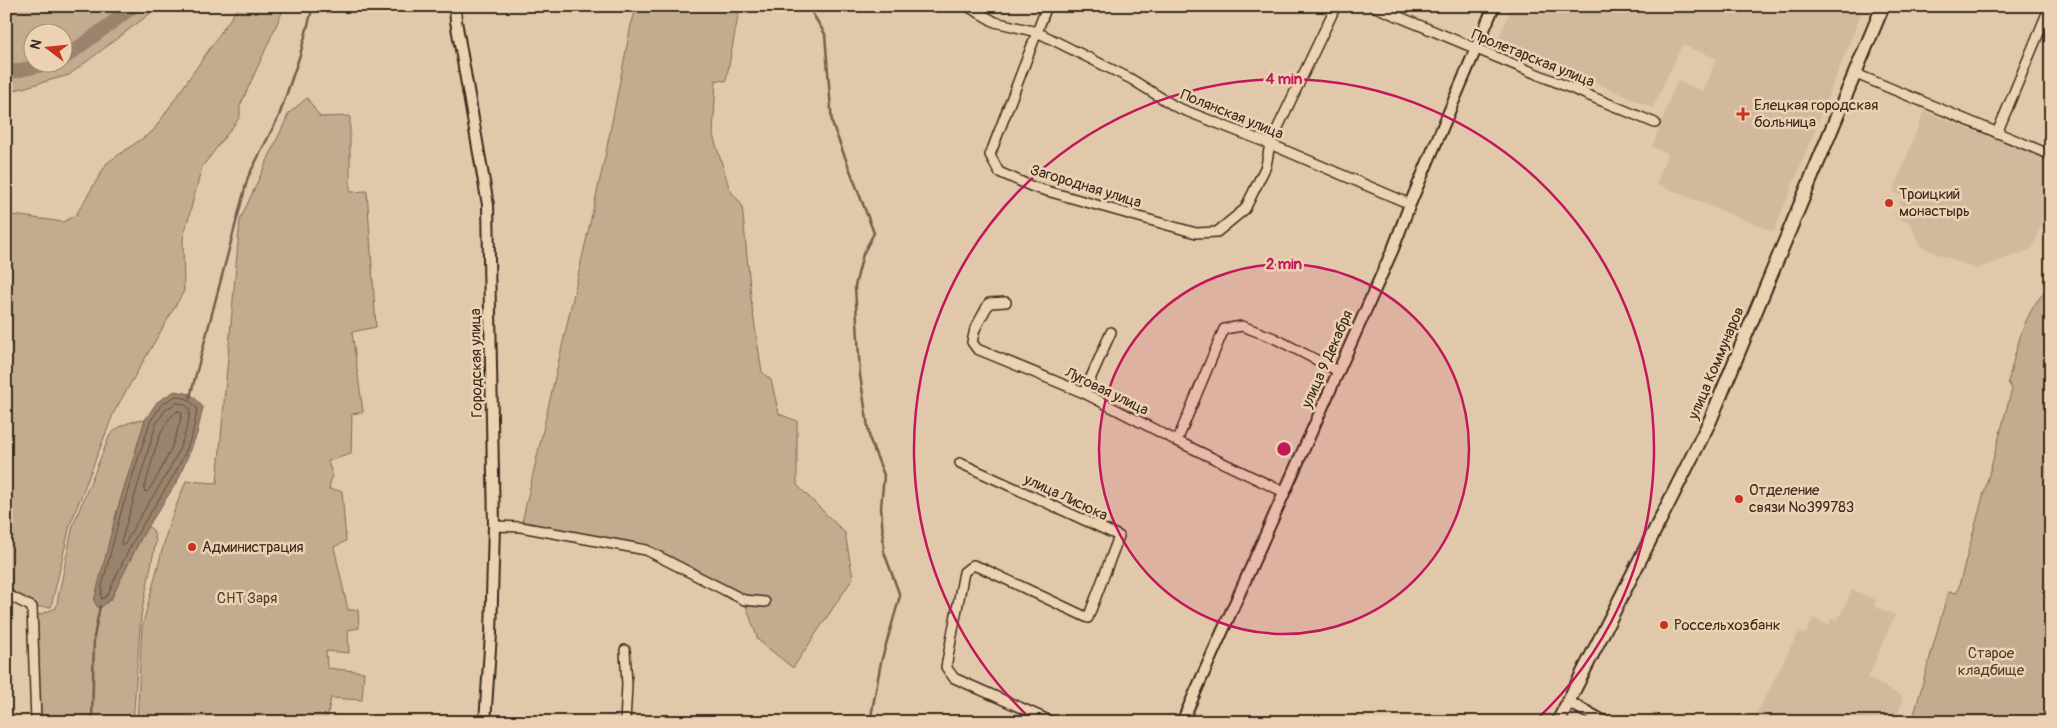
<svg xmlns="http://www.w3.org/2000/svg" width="2057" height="728" font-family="Pangolin,sans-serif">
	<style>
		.built { fill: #d2b99d }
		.green { fill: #c3ab90; stroke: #7f6a57; fill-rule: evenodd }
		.water { fill: #99836c; stroke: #735f4d }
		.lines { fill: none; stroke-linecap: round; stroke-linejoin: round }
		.shore { stroke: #614e3d; stroke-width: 1 }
		.stream { stroke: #735f4d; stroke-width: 2.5 }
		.river { stroke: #99836c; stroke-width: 14 }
		.minor-casing { stroke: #3b2a1e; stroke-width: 12 }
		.tertiary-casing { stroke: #3b2a1e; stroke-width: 14 }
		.secondary-casing { stroke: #3b2a1e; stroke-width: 16 }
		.minor { stroke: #ecd2b3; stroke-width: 9 }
		.tertiary { stroke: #ecd2b3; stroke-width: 10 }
		.secondary { stroke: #ecd2b3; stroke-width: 12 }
		.ring { fill: none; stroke: #c2185b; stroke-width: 2.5 }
		.poi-dot { fill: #c8321e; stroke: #ecd2b3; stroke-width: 2 }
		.labels { text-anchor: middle; stroke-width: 5; stroke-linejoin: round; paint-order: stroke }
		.street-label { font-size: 15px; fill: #3b2a1e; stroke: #ecd2b3 }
		.poi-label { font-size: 15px; fill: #3b2a1e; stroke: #ecd2b3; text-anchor: start }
		.park-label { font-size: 15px; fill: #4f3d2f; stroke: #ecd2b3 }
		.centre { fill: #c2185b; stroke: #ecd2b3; stroke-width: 2.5 }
		.ring-label { font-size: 15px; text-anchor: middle; font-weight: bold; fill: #c2185b; stroke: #ecd2b3; stroke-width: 5; stroke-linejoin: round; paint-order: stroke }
	</style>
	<rect width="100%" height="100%" fill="#e2c8aa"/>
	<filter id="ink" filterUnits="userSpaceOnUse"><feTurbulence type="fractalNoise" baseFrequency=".02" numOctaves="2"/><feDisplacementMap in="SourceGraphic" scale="10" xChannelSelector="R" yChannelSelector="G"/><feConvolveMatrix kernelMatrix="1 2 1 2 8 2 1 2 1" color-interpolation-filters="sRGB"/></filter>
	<g filter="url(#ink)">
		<g class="built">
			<path d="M1512 6H1864L1774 232 1656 184 1668 153 1652 147 1677 81 1704 91 1716 58 1682 45 1653 108 1498 40Z"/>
			<path d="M1924 111 2051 161V201L2032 249 1976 269 1921 247 1911 224 1894 217 1902 196 1893 192Z"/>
			<path d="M1852 590 1876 600 1874 606 1895 615 1868 678 1903 697 1896 722 1753 721 1798 633H1806L1813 618 1829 625 1832 618 1837 621Z"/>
		</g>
		<g class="green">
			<path d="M6 6H160L69 75 8 92 6 91ZM32 32H62V62H32Z"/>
			<path d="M239 6H285L240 106V117L202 167 183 239 184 291 114 412 70 525 51 607H32L6 594V214L63 222 76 215 107 163 153 131Z"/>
			<path d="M637 6H740L726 81 716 80 713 135 730 190 742 205 752 307 762 372 771 380 779 414 797 421V485L845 533 853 578 793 668 758 640 744 600 655 555 521 527 605 157 631 25Z"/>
			<path d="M307 98 320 117 350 116V192L367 191 376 327 352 332 363 412 352 414 351 454 328 461 332 474 329 489 342 491 346 541 334 547 348 610H358L359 628 348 630 349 653 326 651 327 668 364 672 362 700 331 698 326 722H137L142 627 169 524 186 481 217 483 240 220 289 113Z"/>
			<path d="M2051 286V722H1912L1948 592 1957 593 2012 389 2008 382C2017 348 2023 310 2051 286Z"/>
			<path d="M145 420 117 511 108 546 111 599 147 526 153 530 156 541 141 616 133 722H40L36 616 56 608 73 525 110 435C121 424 130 421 145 420Z"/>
		</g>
		<path class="water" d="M175 391 191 394 203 407 197 434 178 480 142 536 111 599 99 609 94 601 117 511 145 420 157 402Z"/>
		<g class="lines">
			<g class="shore">
				<path d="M176 396 188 399 197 408C193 456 161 493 138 533 126 553 117 575 107 596L101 599 102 586 121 512 150 422 161 405Z"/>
				<path d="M177 403 185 404 190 410C184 461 147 499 125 544L122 545 121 542 156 424 165 410Z"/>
				<path d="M178 411 182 413C176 441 164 468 148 491L145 492 144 489C152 467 157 423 178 411Z"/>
			</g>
			<g class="stream">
				<path d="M808 6 825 34 832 123 874 233 863 254 855 286 860 375 870 440 884 475 881 507 884 552 900 596 881 662 870 722"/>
				<path d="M190 397 248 177 279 116 300 55 313 6"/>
				<path d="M92 722 94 637 100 606"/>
			</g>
			<g class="river">
				<path d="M62 60 134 6"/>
				<path d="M6 73 58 62"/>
			</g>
			<g class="minor-casing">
				<g id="minor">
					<path d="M967 6 995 22 1037 32 1131 79 1176 107 1270 144 1410 204"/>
					<path d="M1047 6 990 155 999 172 1033 187 1196 233 1217 232 1245 209 1266 166 1270 144 1336 6"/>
					<path d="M1373 6 1655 123"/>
					<path d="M1856 74 2051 155"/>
					<path d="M1997 133 2050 6"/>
					<path d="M1006 302 989 303 975 329 972 342 977 349 1084 393 1177 441 1284 492"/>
					<path d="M1084 393 1111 332"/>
					<path d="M1177 441 1224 329 1242 326 1274 338 1338 371"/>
					<path d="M960 463 1119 536 1088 618 984 569 973 565 964 572 946 667 954 678 1053 722"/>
					<path d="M494 526 521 527 646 550 744 600 765 602"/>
					<path d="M6 594 32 607 36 722"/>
					<path d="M625 650 627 685 625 722"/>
				</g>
			</g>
			<g class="tertiary-casing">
				<g id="tertiary">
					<path d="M455 6 456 21 488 205 494 526 491 634 485 722"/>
					<path d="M1567 701 1605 722"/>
					<path d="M1182 722 1393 249 1410 204 1494 6"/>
				</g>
			</g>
			<g class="secondary-casing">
				<path id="secondary" d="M1558 722 1710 421 1883 6"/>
			</g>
			<use href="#minor" class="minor"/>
			<use href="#tertiary" class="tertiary"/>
			<use href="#secondary" class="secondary"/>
		</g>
	</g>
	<circle cx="1284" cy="449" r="185" fill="#c2185b" fill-opacity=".12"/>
	<g class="ring">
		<circle cx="1284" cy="449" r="185"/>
		<path d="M1032 720A370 370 0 1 1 1536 720"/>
	</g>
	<g class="poi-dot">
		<path d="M1740.5 106.5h5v5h5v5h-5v5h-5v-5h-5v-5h5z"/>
		<circle cx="1889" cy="203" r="5"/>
		<circle cx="1739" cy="499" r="5"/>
		<circle cx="192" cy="547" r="5"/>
		<circle cx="1664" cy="625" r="5"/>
	</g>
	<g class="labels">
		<g class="street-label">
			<text transform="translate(1533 58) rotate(22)" y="5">Пролетарская улица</text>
			<text transform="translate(1232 114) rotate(22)" y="5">Полянская улица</text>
			<text transform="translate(1086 186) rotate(17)" y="5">Загородная улица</text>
			<text transform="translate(1327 359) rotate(-66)" y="5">улица 9 Декабря</text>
			<text transform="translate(476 363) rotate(-91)" y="5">Городская улица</text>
			<text transform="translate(1716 363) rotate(-67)" y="5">улица Коммунаров</text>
			<text transform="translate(1107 391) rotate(26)" y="5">Луговая улица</text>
			<text transform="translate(1066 497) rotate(25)" y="5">улица Лисюка</text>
		</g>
		<g class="poi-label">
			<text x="1754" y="110">Елецкая городская<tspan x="1754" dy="17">больница</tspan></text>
			<text x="1899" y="199">Троицкий<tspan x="1899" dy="17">монастырь</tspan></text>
			<text x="1749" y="495">Отделение<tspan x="1749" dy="17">связи №399783</tspan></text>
			<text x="202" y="552">Администрация</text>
			<text x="1674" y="630">Россельхозбанк</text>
		</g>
		<g class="park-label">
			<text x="247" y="603">СНТ Заря</text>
			<text x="1991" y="658">Старое<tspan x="1991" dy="17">кладбище</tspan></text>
		</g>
	</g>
	<circle cx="1284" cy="449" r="8" class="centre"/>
	<g class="ring-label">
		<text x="1284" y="84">4 min</text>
		<text x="1284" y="269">2 min</text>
	</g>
	<rect width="2057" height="728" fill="none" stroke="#ecd2b3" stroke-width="25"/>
	<rect x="12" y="12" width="2032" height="703" fill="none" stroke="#3b2a1e" stroke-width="2" filter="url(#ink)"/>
	<g transform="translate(48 48) rotate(286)"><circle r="24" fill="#ecd2b3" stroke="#a58f77"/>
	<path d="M0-4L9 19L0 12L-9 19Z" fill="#c8321e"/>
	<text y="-8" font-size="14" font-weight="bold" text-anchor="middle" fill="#3b2a1e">N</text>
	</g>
</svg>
